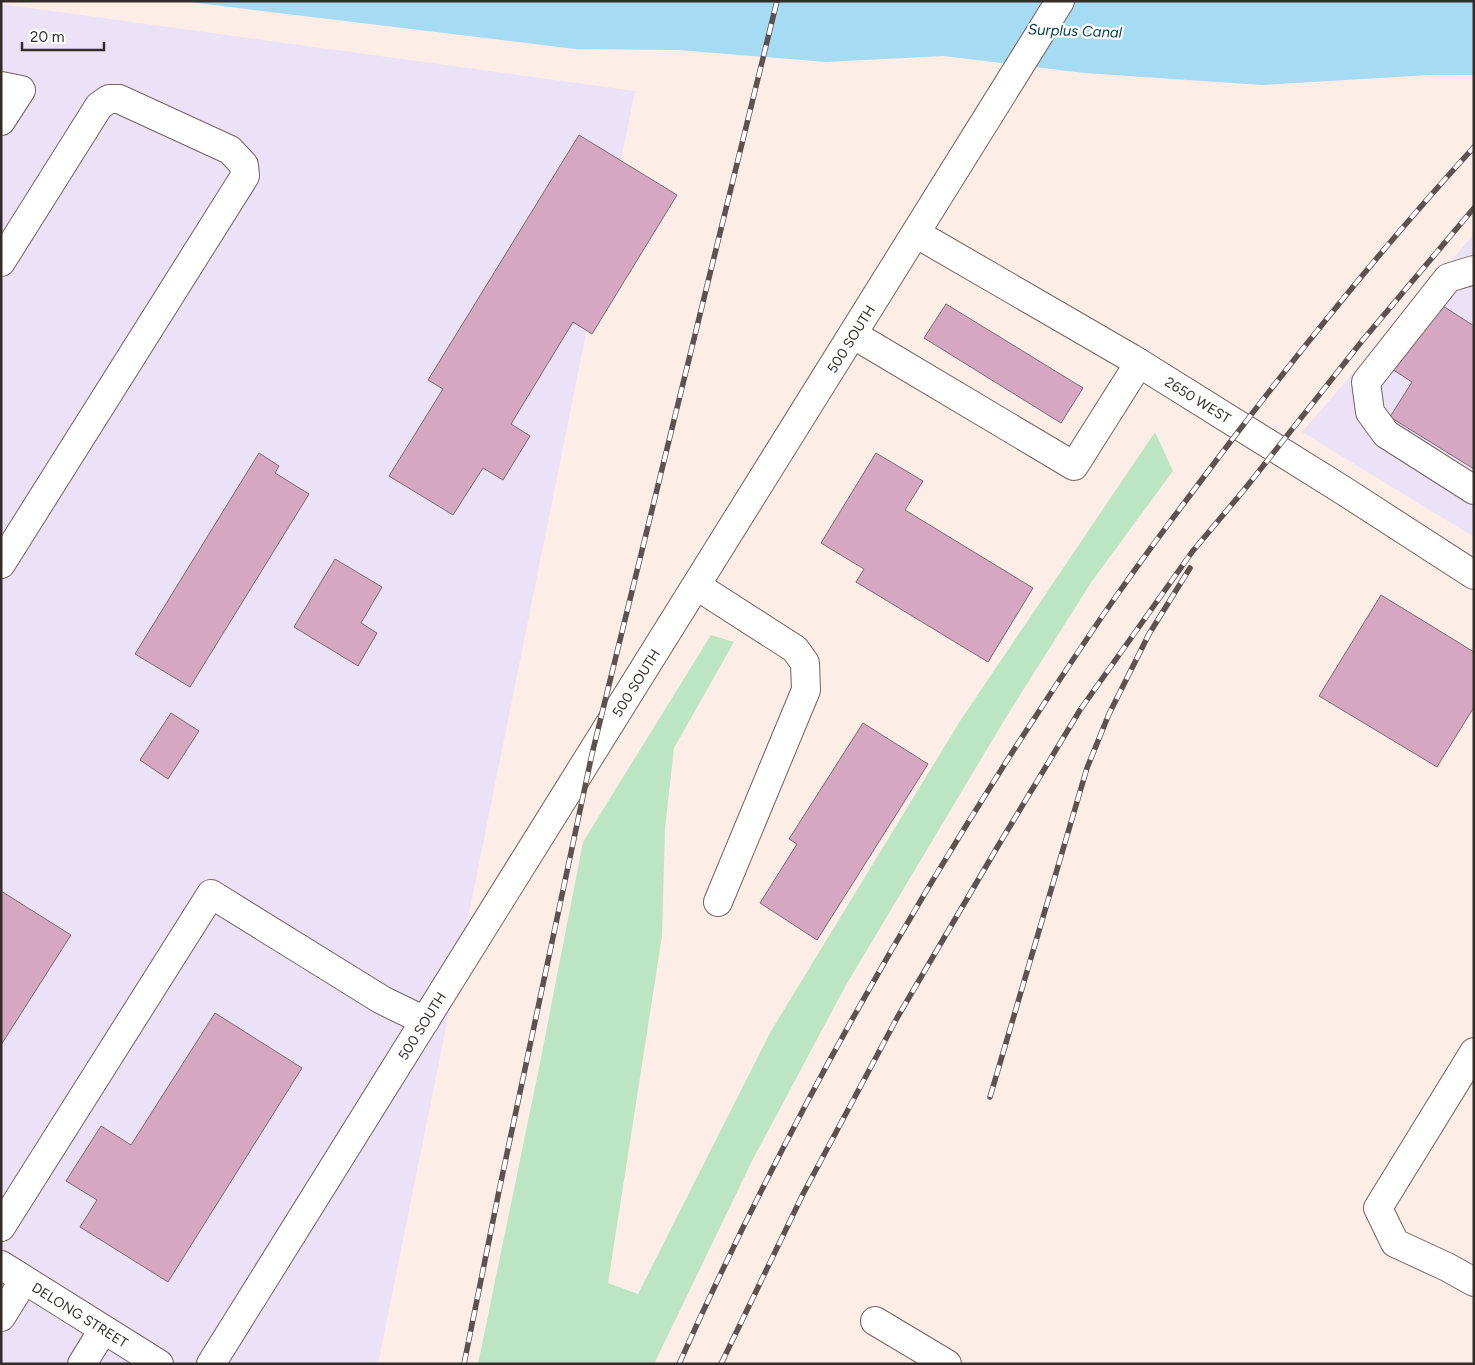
<svg xmlns="http://www.w3.org/2000/svg" width="1475" height="1365" font-family="Figtree,sans-serif">
	<style>
		.industrial { fill: #ebe2f8 }
		.green { fill: #bbe5c3 }
		.water { fill: #a6dbf4 }
		.building { fill: #d6a7c1; stroke: #7b6b73 }
		.lines { fill: none; stroke-linecap: round; stroke-linejoin: round }
		.minor-casing { stroke: #74635d; stroke-width: 30 }
		.minor { stroke: #fff; stroke-width: 28 }
		.rail-casing { stroke: #5c5350; stroke-width: 5.5 }
		.rail { stroke: #fefefe; stroke-width: 4; stroke-dasharray: 11; stroke-linecap: butt }
		.labels { text-anchor: middle; stroke-width: 4.5; stroke-linejoin: round; paint-order: stroke }
		.street-label { font-size: 14px; fill: #332c29; stroke: #fefefe }
		.water-label { font-size: 15px; font-style: italic; fill: #093849; stroke: #fefefe }
	</style>
	<rect width="100%" height="100%" fill="#fdede7"/>
	<g class="industrial">
		<path d="M1 4 635 91 378 1364H1Z"/>
		<path d="M1474 234V537L1302 432Z"/>
	</g>
	<path class="green" d="M1155 432 1173 471 1092 581 1008 714 846 985 753 1159 654 1364H478L540 1063 583 842 711 635 734 642 674 748 665 828 662 936 608 1283 638 1294 771 1031 960 721Z"/>
	<path class="water" d="M181 1H1474V75H1430L1262 85 1084 73 943 56 826 62 678 50 575 49Z"/>
	<g class="building">
		<path d="M579 135 677 195 592 334 573 322 511 424 530 436 503 480 483 468 453 515 389 476 443 389 428 380Z"/>
		<path d="M1432 299 1474 326V469L1390 417 1412 382 1389 367Z"/>
		<path d="M946 304 1083 388 1061 423 924 338Z"/>
		<path d="M259 453 279 466 275 473 309 494 190 687 135 654Z"/>
		<path d="M876 453 923 481 905 510 1033 588 988 662 856 582 864 569 821 543Z"/>
		<path d="M335 559 382 587 361 623 377 633 358 666 294 627Z"/>
		<path d="M1381 595 1474 652V707L1437 767 1319 696Z"/>
		<path d="M171 713 199 731 168 779 140 760Z"/>
		<path d="M863 723 928 764 817 940 760 903 797 844 789 839Z"/>
		<path d="M1 891 71 935 1 1045Z"/>
		<path d="M215 1013 302 1068 168 1282 80 1227 97 1200 66 1181 101 1126 131 1145Z"/>
	</g>
	<g class="lines">
		<g class="minor-casing">
			<g id="minor">
				<path d="M1 86 21 90 1 121"/>
				<path d="M917 234 1131 358 1341 489 1474 575"/>
				<path d="M1 262 99 106 109 99H119L230 150 244 165 245 176 1 564"/>
				<path d="M1474 270 1448 278 1366 382 1370 412 1386 434 1474 490"/>
				<path d="M854 335 1074 466 1139 363"/>
				<path d="M697 586 795 649 805 663 806 690 718 902"/>
				<path d="M1474 1052 1378 1208 1395 1243 1447 1267 1474 1282"/>
				<path d="M1 1227 211 894 382 1000 425 1021"/>
				<path d="M1 1265 159 1364"/>
				<path d="M1 1317 24 1280"/>
				<path d="M875 1321 947 1364"/>
				<path d="M82 1364 103 1330"/>
				<path d="M211 1364 1060 1"/>
			</g>
		</g>
		<use href="#minor" class="minor"/>
		<g class="rail-casing">
			<g id="rail">
				<path d="M990 1097 1087 768 1109 714 1149 634 1190 568"/>
				<path d="M464 1364 499 1191 592 754 777 1"/>
				<path d="M679 1364C778 1143 896 931 1028 728 1059 681 1089 634 1122 588 1157 538 1194 490 1231 441 1308 340 1388 241 1474 147"/>
				<path d="M721 1364 803 1194 897 1018 998 846 1080 710 1192 552 1244 490 1362 341 1474 208"/>
			</g>
		</g>
		<use href="#rail" class="rail"/>
	</g>
	<g class="labels">
		<g class="street-label">
			<text transform="translate(851 339) rotate(-58)" y="5">500 SOUTH</text>
			<text transform="translate(1198 400) rotate(32)" y="5">2650 WEST</text>
			<text transform="translate(636 683) rotate(-58)" y="5">500 SOUTH</text>
			<text transform="translate(422 1026) rotate(-58)" y="5">500 SOUTH</text>
			<text transform="translate(80 1315) rotate(32)" y="5">DELONG STREET</text>
		</g>
		<g class="water-label">
			<text transform="translate(1075 31) rotate(2)" y="5">Surplus Canal</text>
		</g>
	</g>
	<rect width="1475" height="1365" fill="none" stroke="#332c29" stroke-width="5"/>
	<path d="M22 42v8h82v-8" fill="none" stroke="#332c29" stroke-width="2.5"/>
	<text x="30" y="42" font-size="15" fill="#332c29" stroke="#fefefe" stroke-width="4" paint-order="stroke">20 m</text>
</svg>
